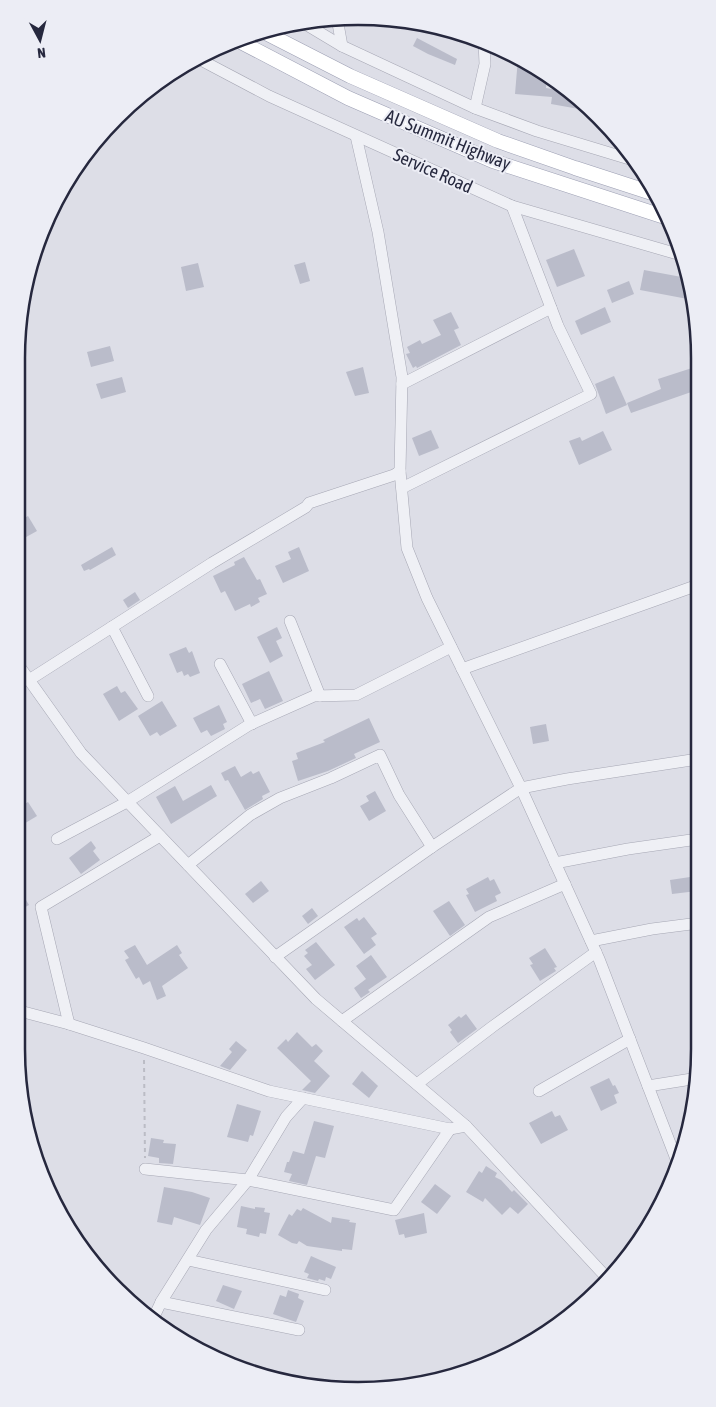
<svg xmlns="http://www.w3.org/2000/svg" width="716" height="1407" font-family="'Asap Condensed',sans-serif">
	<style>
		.building { fill: #babcca }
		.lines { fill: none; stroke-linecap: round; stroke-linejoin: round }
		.minor-casing { stroke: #a6a7b4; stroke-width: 12 }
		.major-casing { stroke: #9c9fb3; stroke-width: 15 }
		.path { stroke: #bbbcc5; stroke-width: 2; stroke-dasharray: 4 4; stroke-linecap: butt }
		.minor { stroke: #eff0f5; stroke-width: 11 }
		.major { stroke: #fff; stroke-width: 14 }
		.labels { text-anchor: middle; stroke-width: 4; stroke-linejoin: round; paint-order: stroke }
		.street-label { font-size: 18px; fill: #26283e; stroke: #ecedf5 }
		.rim { fill: none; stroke: #26283e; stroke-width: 2.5 }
	</style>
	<rect width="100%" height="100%" fill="#dddee7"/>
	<g class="building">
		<path d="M417 38 457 59 455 65 428 54 413 46Z"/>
		<path d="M518 58 547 77 546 88 564 91V88L581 99 579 109 551 104 552 97 515 94Z"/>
		<path d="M574 249 585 276 557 287 546 260Z"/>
		<path d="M305 262 310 281 300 284 294 265Z"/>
		<path d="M198 263 204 287 186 291 181 267Z"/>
		<path d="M644 270 687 278 693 300 640 290Z"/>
		<path d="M629 281 634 294 612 303 607 290Z"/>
		<path d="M605 307 611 322 581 335 575 321Z"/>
		<path d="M451 312 459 328 454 330 461 345 417 368 416 366 413 368 406 354 410 353 407 347 420 340 422 344 441 335 433 320Z"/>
		<path d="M110 346 114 361 91 367 87 352Z"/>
		<path d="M363 367 369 393 355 396 346 372Z"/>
		<path d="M692 368 697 390 631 413 627 403 661 389 658 379Z"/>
		<path d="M614 376 627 405 606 414 595 384Z"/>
		<path d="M122 377 126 392 101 399 96 384Z"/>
		<path d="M431 430 439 448 419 456 412 438Z"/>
		<path d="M603 431 612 450 579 465 569 441 580 437 582 441Z"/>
		<path d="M28 516 37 531 17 542V522Z"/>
		<path d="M112 547 116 555 90 570 89 569 84 571 81 565Z"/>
		<path d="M299 547 309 571 283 583 275 566 291 559 288 552Z"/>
		<path d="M244 557 257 580 260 579 267 594 258 598 260 602 251 607 250 604 235 611 225 591 221 593 213 576 235 565 234 562Z"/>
		<path d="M135 592 140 600 128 608 123 600Z"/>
		<path d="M277 627 282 638 276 641 283 656 270 663 257 637Z"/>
		<path d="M186 647 189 653 192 651 200 673 190 677 188 674 184 676 182 671 177 673 169 654Z"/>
		<path d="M269 671 283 701 265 709 260 699 251 703 242 684Z"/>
		<path d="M117 686 121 693 125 691 138 709 119 721 103 694Z"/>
		<path d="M162 701 177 726 160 736 157 732 150 736 138 716Z"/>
		<path d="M219 705 227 722 223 724 225 729 211 736 207 730 201 733 193 718Z"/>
		<path d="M369 718 380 742 354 754 356 758 328 771 298 781 292 761 298 759 296 753 325 742 323 740Z"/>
		<path d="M546 724 549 741 533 744 530 727Z"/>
		<path d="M235 766 241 777 251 771 253 774 259 771 270 792 262 796 263 799 245 810 228 780 225 781 221 773Z"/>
		<path d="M211 785 217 796 171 824 156 797 175 786 183 801Z"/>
		<path d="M375 791 386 811 369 821 360 806 369 801 366 796Z"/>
		<path d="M28 802 37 816 22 825 16 816V809Z"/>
		<path d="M91 841 96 848 93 851 100 860 81 874 69 858Z"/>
		<path d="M488 877 490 881 494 879 501 893 495 896 497 901 475 912 466 895 469 894 466 889Z"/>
		<path d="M690 877V879L696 878 697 891 672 894 670 880Z"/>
		<path d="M261 881 269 891 253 903 245 894Z"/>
		<path d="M16 883 29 905 16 912Z"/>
		<path d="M449 901 465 925 450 936 433 911Z"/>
		<path d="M312 908 318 916 308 924 302 916Z"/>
		<path d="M364 917 377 934 371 938 376 945 364 954 344 927 357 918 359 921Z"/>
		<path d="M316 942 335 965 315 980 306 969 312 965 304 956 308 953 305 950Z"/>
		<path d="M135 945 147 965 177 945 182 953 179 955 188 968 162 986 166 996 157 1000 150 981 143 985 139 977 136 979 125 960 129 958 124 951Z"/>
		<path d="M545 948 557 967 554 968 556 971 540 981 530 965 533 964 529 958Z"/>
		<path d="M371 955 387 977 368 990 370 992 361 998 354 988 366 979 356 966Z"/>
		<path d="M466 1014 477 1029 458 1043 450 1032 452 1030 448 1025 459 1016 461 1018Z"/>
		<path d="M297 1032 312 1047 316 1044 323 1051 314 1061 330 1076 315 1093 302 1090 311 1081 277 1048 286 1039 288 1042Z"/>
		<path d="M236 1041 247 1050 230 1070 220 1066 232 1052 229 1049Z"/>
		<path d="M362 1071 378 1086 369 1098 352 1084Z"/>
		<path d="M609 1078 613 1086 615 1085 619 1093 614 1095 617 1103 601 1111 590 1087Z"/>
		<path d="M237 1104 261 1111 253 1136 250 1135 248 1142 227 1137Z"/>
		<path d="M552 1111 555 1117 560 1115 568 1130 541 1144 529 1123Z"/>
		<path d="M314 1121 334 1126 325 1158 316 1156 307 1185 289 1181 292 1174 284 1172 287 1162H289L293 1151 304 1154Z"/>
		<path d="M151 1138 164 1140 163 1143 176 1144 173 1164 159 1163V1158L148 1156Z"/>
		<path d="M486 1166 497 1173 495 1177 501 1180 512 1192 514 1190 528 1204 518 1214 510 1207 502 1215 485 1198 483 1202 466 1192 479 1171 482 1173Z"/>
		<path d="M435 1184 451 1196 437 1214 421 1202Z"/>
		<path d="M164 1187 192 1192 210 1198 200 1225 174 1217 172 1225 157 1222Z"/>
		<path d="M241 1206 255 1209V1207L265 1208 264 1212 270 1213 266 1234 260 1233 259 1237 246 1234 247 1229 237 1227Z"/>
		<path d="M303 1208 331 1223 332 1217 350 1220 349 1222 356 1223 352 1250 342 1249V1251L307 1246 299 1241 297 1244 292 1243 278 1235 289 1214 292 1216 297 1209 301 1211Z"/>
		<path d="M424 1213 427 1233 405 1238 404 1234 399 1235 395 1220Z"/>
		<path d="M311 1256 336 1267 331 1279 326 1277 325 1281 319 1279 318 1281 307 1278 309 1274 304 1272Z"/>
		<path d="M223 1285 242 1291 234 1309 216 1301Z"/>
		<path d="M288 1290 299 1294 298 1298 304 1301 296 1322 273 1314 280 1295 286 1297Z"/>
	</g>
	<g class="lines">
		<g class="minor-casing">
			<g id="minor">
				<path d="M337 18 342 46"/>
				<path d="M302 22 342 46 475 108 537 131 636 161"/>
				<path d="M197 58 269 96 512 206 681 255"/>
				<path d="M475 108 485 64 484 42"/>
				<path d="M356 136 378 232 402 377 400 471 407 548 427 598 521 788 599 959 678 1164"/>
				<path d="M402 384 551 308"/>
				<path d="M402 488 591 394 558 326 512 206"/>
				<path d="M290 621 320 696"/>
				<path d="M112 627 148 696"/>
				<path d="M17 663 81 753 316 999 466 1126 608 1279"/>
				<path d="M220 664 252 724"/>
				<path d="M462 669 698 585"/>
				<path d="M29 680 212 563 306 507 309 503 394 475 400 471"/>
				<path d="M57 839 127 802 249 725 314 696 356 695 451 647"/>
				<path d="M555 863 628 849 698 839"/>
				<path d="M188 865 250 815 280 798 331 778 380 755 399 795 432 847"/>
				<path d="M591 941 652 929 699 923"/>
				<path d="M275 957 432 847 521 788 567 779 698 759"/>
				<path d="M16 1010 69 1024 144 1048 269 1091 450 1129 466 1126"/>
				<path d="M342 1021 489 917 565 884"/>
				<path d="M69 1024 41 907 160 836"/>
				<path d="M417 1084 492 1027 596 952"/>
				<path d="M648 1086 698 1078"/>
				<path d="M539 1091 630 1039"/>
				<path d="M145 1169 248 1180 394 1210 450 1129"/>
				<path d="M188 1260 325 1290"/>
				<path d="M161 1302 299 1330"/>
				<path d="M153 1319 161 1302 206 1230 248 1180 286 1117 303 1098"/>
			</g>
		</g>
		<g class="major-casing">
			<g id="major">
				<path d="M262 31 350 76 498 141 575 168 655 194"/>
				<path d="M237 40 348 98 493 161 668 218"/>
			</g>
		</g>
		<path class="path" d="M144 1060 145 1158"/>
		<use href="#minor" class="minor"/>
		<use href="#major" class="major"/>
	</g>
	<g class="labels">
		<g class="street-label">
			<text transform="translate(448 140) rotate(22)" y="6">AU Summit Highway</text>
			<text transform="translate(433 171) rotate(24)" y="6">Service Road</text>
		</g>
	</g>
	<path d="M0 0H716V1407H0ZM358 25H358A333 333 0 0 1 691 358V1049A333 333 0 0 1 358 1382H358A333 333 0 0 1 25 1049V358A333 333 0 0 1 358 25Z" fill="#ecedf5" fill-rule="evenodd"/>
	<path class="rim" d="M358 25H358A333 333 0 0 1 691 358V1049A333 333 0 0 1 358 1382H358A333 333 0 0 1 25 1049V358A333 333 0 0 1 358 25Z"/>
	<g transform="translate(40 40) rotate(173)" stroke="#ecedf5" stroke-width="4" paint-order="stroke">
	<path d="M0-4L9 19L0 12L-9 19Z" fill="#26283e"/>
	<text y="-8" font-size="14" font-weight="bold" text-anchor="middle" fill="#26283e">N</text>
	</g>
</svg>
